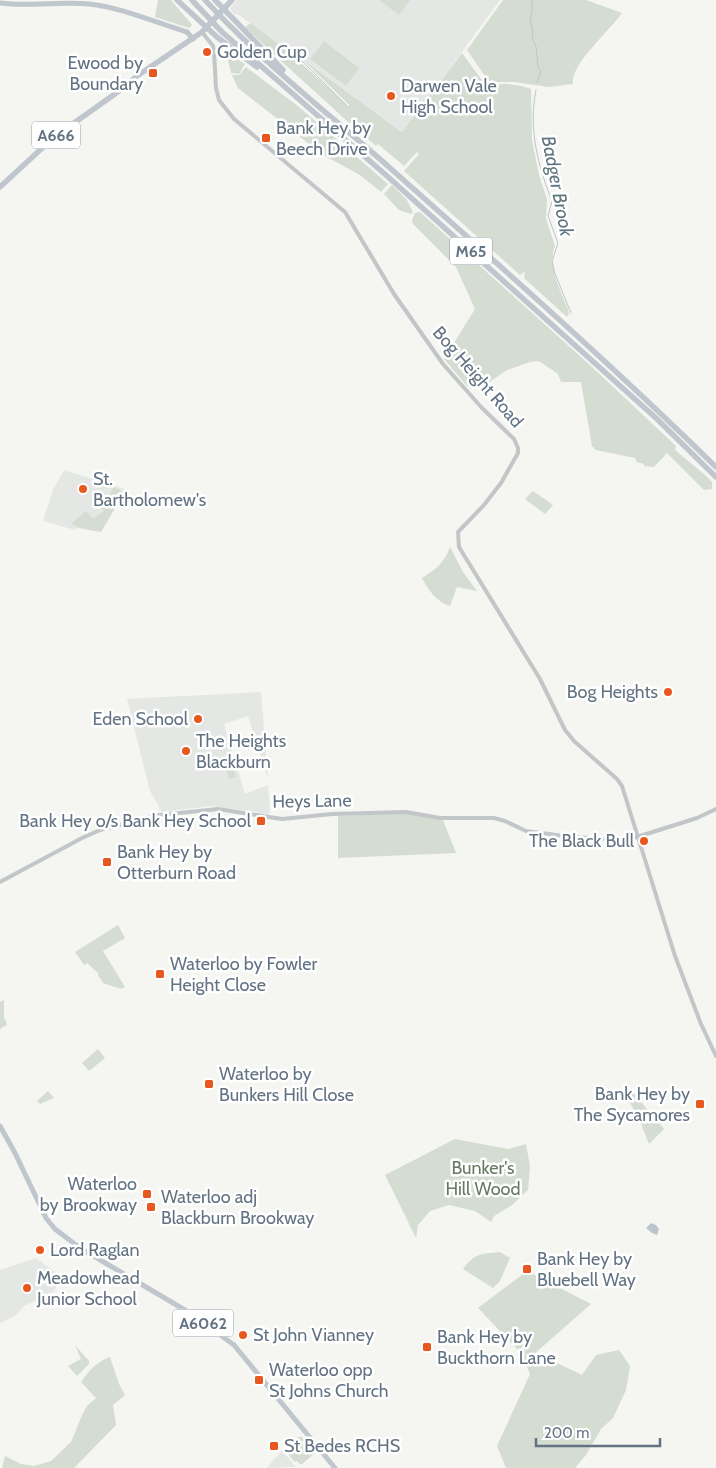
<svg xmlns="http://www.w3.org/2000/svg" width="716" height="1468" font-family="Cabin,sans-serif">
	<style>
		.built { fill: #e5e7e5 }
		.green { fill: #d5dcd2 }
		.water { fill: #bbc6cc }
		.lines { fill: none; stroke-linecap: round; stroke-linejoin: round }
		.stream { stroke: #bbc6cc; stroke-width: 1 }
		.minor { stroke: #c2c6c9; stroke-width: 4 }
		.major { stroke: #bfc6cd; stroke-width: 5 }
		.highway { stroke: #bfc6cd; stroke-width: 5.5 }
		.poi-dot { fill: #e8571e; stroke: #fff; stroke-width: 2 }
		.labels { text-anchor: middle; stroke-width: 5; stroke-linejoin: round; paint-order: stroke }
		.shield { fill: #fff; stroke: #929da8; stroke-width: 1 }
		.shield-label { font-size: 16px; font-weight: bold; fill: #637383 }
		.poi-label { font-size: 18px; fill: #637383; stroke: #fff; text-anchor: start }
		.street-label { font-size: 18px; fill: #637383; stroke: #fff }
		.park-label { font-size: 18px; fill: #667a62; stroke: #fff }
		.water-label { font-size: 19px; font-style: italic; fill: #5f7680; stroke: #fff }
	</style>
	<rect width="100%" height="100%" fill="#f5f5f1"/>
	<g class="built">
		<path d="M237 0H500L403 132 243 18 237 14 235 15 230 9Z"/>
		<path d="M64 470 124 489 123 494 100 532 76 528 75 530 43 521 53 490Z"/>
		<path d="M261 692 268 779 248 716 224 724 245 794 268 785 270 814 211 806 162 812 150 791 127 699Z"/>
		<path d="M36 1258 58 1274 59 1280 54 1292 24 1306 15 1316 0 1323V1270Z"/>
		<path d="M282 1451 296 1467 267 1468 273 1460Z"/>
	</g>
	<g class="green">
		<path d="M158 0H171L192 25 189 28 155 17Z"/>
		<path d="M379 0H410L399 15Z"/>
		<path d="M503 0H586L622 13C611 29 569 66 573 84L549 87 514 82H489L467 50Z"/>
		<path d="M251 23 288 51 345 103 348 107 349 105 345 101 303 60 402 132 462 53 487 87C502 82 516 84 531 89L532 140 539 175 547 199 546 219 555 246C547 265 560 290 568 309L569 314 567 317 524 278 525 271 520 275 404 171 419 154 417 152 404 166 378 144 376 146 359 131 363 127 362 126 357 130 280 60 245 27Z"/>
		<path d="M324 41 359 68 346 86 310 59Z"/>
		<path d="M226 52 245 64 239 74 231 73Z"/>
		<path d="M246 67 299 107 388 184 381 192 360 175 323 155 238 88 232 75H239Z"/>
		<path d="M392 185 407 200 413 212 411 214 399 210 384 194Z"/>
		<path d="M420 212 592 367 676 446 675 450 705 475 712 482V489L704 490 667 453 654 467 644 466V464L637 462 635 458 596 450 592 446 581 382H561L558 374 539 361 530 362 507 370 485 385 467 386 444 359 475 309 456 267 413 224 412 220 415 213Z"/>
		<path d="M114 487 124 493 101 532 76 527 72 523 86 511 93 519 104 511 97 502 105 503Z"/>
		<path d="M533 491 553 505 545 514 525 499Z"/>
		<path d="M450 547 463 572 477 591 457 587 450 606C437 602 428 590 422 578 435 570 445 562 450 547Z"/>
		<path d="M231 762 236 777 229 779 225 764Z"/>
		<path d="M407 813 443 820 456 853 338 858V816Z"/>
		<path d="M118 925 125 938 103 951 125 987 121 989 103 983 98 975V973L87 963 84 965 75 952Z"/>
		<path d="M4 1000V1017L7 1025 0 1029V1002Z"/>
		<path d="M98 1049 105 1058 89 1071 82 1063Z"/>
		<path d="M630 1089 664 1129 649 1144 638 1116 630 1103 615 1098Z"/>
		<path d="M48 1091 54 1098 40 1104 37 1101Z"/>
		<path d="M455 1139 508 1149 526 1144 530 1166 528 1190 512 1205 494 1216 491 1222 475 1211 449 1205 430 1211 418 1225 416 1238 385 1175Z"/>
		<path d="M500 1252 510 1258 500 1281 493 1288 463 1269C475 1253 481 1254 500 1252Z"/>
		<path d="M527 1271 591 1304 533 1355 541 1365 557 1363 582 1375 596 1355 619 1350 630 1366 626 1390 613 1418 601 1429 586 1455 575 1468H506L497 1446 530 1374 520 1352 478 1308Z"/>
		<path d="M75 1345 89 1361V1364L77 1376 68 1366 81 1359Z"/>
		<path d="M110 1357 119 1384 125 1395 113 1405 116 1425 74 1468H2L5 1456 21 1464 34 1466 51 1461 71 1442 83 1413 87 1406 96 1398 81 1382C89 1370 97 1362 110 1357Z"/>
		<path d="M298 1437H302L315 1453 301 1465 297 1461 295 1462 284 1450Z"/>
	</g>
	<path class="water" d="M651 1223 656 1225 659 1229 657 1235 652 1233 646 1228Z"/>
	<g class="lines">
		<g class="stream">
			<path d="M532 0V13L530 18 533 34 532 38 536 47 538 68 541 71 537 83"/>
			<path d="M302 61 348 107"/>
			<path d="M536 90C528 128 538 166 552 201L548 216 558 243 552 261 555 274 571 313"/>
		</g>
		<g class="minor">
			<path d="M202 32 213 46 214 51 216 88 219 100 234 119 345 212 394 294 443 364 482 408 514 439 518 448V453L501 483 484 505 458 532 459 547 540 679 565 730 574 741 617 779 622 786 675 956 701 1024 716 1056"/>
			<path d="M0 882 82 838 100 830 160 815 218 809 282 819 332 814 406 812 440 818H494L505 821 526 831 572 837 612 839H627L637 837 697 818 716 809"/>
		</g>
		<g class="major">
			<path d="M0 3C30 7 60 1 89 4 120 7 157 23 187 32L193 39"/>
			<path d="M0 1126 15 1153 46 1218 55 1229 80 1248 190 1313 234 1345 335 1468"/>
		</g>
		<g class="highway">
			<path d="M177 0 217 37 257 67"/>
			<path d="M192 0 222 32 387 176 489 268 657 419 716 477"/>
			<path d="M205 0C261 61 328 113 390 168 500 266 611 364 716 467"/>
			<path d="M215 0 283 70"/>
			<path d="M0 187 53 138 119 91 137 76 202 32 232 0"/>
		</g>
	</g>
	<g class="poi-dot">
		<circle cx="207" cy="52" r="5"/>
		<rect x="148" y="68" width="10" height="10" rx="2.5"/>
		<circle cx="391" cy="96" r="5"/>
		<rect x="261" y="133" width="10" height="10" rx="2.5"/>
		<circle cx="83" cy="489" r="5"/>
		<circle cx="668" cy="692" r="5"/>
		<circle cx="198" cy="719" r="5"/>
		<circle cx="186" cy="751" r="5"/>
		<rect x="256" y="816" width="10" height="10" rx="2.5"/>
		<circle cx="644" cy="841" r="5"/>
		<rect x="102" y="857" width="10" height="10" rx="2.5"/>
		<rect x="155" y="969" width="10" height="10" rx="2.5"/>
		<rect x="204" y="1079" width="10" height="10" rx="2.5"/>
		<rect x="695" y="1099" width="10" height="10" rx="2.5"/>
		<rect x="142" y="1189" width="10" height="10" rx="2.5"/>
		<rect x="146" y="1202" width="10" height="10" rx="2.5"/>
		<circle cx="40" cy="1250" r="5"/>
		<rect x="522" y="1264" width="10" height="10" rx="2.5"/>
		<circle cx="27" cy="1288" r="5"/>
		<circle cx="243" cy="1335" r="5"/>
		<rect x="422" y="1342" width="10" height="10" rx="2.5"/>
		<rect x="254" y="1375" width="10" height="10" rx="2.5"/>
		<rect x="269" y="1441" width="10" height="10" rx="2.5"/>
	</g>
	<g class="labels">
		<g class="shield">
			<rect x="32" y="121.5" width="48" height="27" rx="4"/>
			<rect x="450" y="237.5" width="42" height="27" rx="4"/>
			<rect x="173" y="1309.5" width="60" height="27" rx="4"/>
		</g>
		<g class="shield-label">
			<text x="56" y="141">A666</text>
			<text x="471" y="257">M65</text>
			<text x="203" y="1329">A6062</text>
		</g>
		<g class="poi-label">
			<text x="217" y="58">Golden Cup</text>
			<text x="143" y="69" text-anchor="end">Ewood by<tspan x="143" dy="21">Boundary</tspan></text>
			<text x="401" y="92">Darwen Vale<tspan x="401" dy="21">High School</tspan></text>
			<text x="276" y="134">Bank Hey by<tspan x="276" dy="21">Beech Drive</tspan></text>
			<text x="93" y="485">St.<tspan x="93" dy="21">Bartholomew's</tspan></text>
			<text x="658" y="698" text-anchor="end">Bog Heights</text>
			<text x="188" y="725" text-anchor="end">Eden School</text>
			<text x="196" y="747">The Heights<tspan x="196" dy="21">Blackburn</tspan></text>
			<text x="251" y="827" text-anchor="end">Bank Hey o/s Bank Hey School</text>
			<text x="634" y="847" text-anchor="end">The Black Bull</text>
			<text x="117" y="858">Bank Hey by<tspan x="117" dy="21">Otterburn Road</tspan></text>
			<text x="170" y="970">Waterloo by Fowler<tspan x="170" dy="21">Height Close</tspan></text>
			<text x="219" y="1080">Waterloo by<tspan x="219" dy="21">Bunkers Hill Close</tspan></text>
			<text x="690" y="1100" text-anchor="end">Bank Hey by<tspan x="690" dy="21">The Sycamores</tspan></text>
			<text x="137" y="1190" text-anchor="end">Waterloo<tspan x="137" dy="21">by Brookway</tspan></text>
			<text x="161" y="1203">Waterloo adj<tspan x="161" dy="21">Blackburn Brookway</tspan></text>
			<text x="50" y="1256">Lord Raglan</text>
			<text x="537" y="1265">Bank Hey by<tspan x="537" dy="21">Bluebell Way</tspan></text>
			<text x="37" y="1284">Meadowhead<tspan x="37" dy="21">Junior School</tspan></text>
			<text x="253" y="1341">St John Vianney</text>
			<text x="437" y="1343">Bank Hey by<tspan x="437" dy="21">Buckthorn Lane</tspan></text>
			<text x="269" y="1376">Waterloo opp<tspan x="269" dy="21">St Johns Church</tspan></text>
			<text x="284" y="1452">St Bedes RCHS</text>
		</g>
		<g class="street-label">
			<text transform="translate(478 377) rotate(49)" y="6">Bog Height Road</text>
			<text transform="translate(312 801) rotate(-1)" y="6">Heys Lane</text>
		</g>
		<g class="park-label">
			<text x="483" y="1174">Bunker's<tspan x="483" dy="21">Hill Wood</tspan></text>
		</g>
		<g class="water-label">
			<text transform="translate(558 186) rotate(79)" y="7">Badger Brook</text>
		</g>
	</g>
	<path d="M536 1438v8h124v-8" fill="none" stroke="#637383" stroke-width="2.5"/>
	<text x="544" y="1438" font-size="15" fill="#637383" stroke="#ffffff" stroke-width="4" paint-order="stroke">200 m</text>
</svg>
